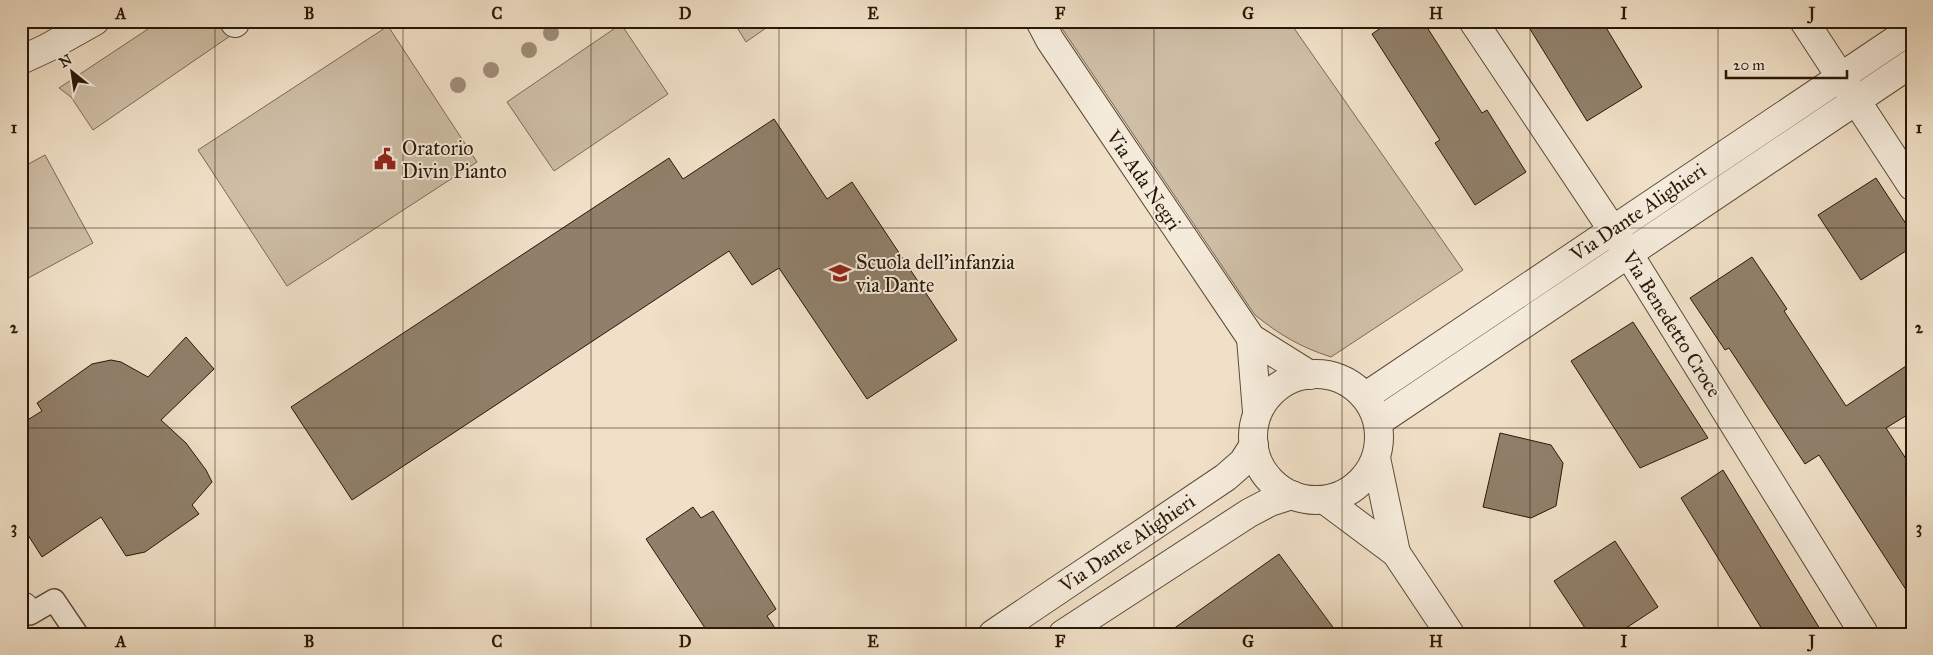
<svg xmlns="http://www.w3.org/2000/svg" width="1933" height="655" font-family="'IM FELL Great Primer',serif">
	<style>
		.green { fill: #cebea6; stroke: #7b6a56 }
		.building { fill: #90806b; stroke: #281707 }
		.lines { fill: none; stroke-linecap: round; stroke-linejoin: round }
		.service-casing { stroke: #5a4937; stroke-width: 24 }
		.minor-casing { stroke: #5a4937; stroke-width: 30 }
		.tertiary-casing { stroke: #5a4937; stroke-width: 30 }
		.service { stroke: #f5ebdb; stroke-width: 21 }
		.minor { stroke: #f5ebdb; stroke-width: 28 }
		.tertiary { stroke: #f5ebdb; stroke-width: 28 }
		.tree { fill: #9e8d78 }
		.grid { fill: none; stroke: #281707; stroke-width: 1; stroke-opacity: 0.55 }
		.labels { text-anchor: middle; stroke-width: 4; stroke-linejoin: round; paint-order: stroke }
		.poi-label { font-size: 20px; fill: #281707; stroke: #f5ebdb; text-anchor: start }
		.street-label { font-size: 20px; fill: #281707; stroke: #f5ebdb }
		.neatline { fill: none; stroke: #281707; stroke-width: 2 }
		.grid-label { font-size: 16px; text-anchor: middle; font-weight: bold; fill: #281707 }
	</style>
	<rect width="100%" height="100%" fill="#f0e0c7"/>
	<filter id="stains"><feTurbulence type="fractalNoise" baseFrequency=".004" numOctaves="4"/><feColorMatrix values="0 0 0 0 .2 0 0 0 0 .09 0 0 0 0 .02 0 0 0 .5 -.17"/></filter>
	<radialGradient id="worn" r=".72"><stop offset=".6" stop-color="#630" stop-opacity="0"/><stop offset="1" stop-color="#630" stop-opacity=".3"/></radialGradient>
	<g class="green">
		<path d="M160 21H252L93 130 71 97 59 88Z"/>
		<path d="M733 21H776L746 42Z"/>
		<path d="M1057 21H1289L1463 270 1331 357C1300 347 1280 335 1255 315Z"/>
		<path d="M621 24 668 94 554 171 507 102Z"/>
		<path d="M388 26 477 162 287 286 198 150Z"/>
		<path d="M45 155 93 243 21 282V168Z"/>
	</g>
	<g class="building">
		<path d="M1391 21H1423L1482 113 1487 110 1526 172 1475 205 1435 143 1440 140 1372 34Z"/>
		<path d="M1525 21H1602L1642 87 1587 121Z"/>
		<path d="M774 119 827 199 852 182 957 340 867 399 779 268 752 285 729 251 352 500 291 407 669 158 683 179Z"/>
		<path d="M1876 178 1912 233V247L1861 280 1818 215Z"/>
		<path d="M1752 257 1787 309 1784 311 1846 406 1912 362V412L1886 428 1912 468V599L1819 455 1805 464 1729 348 1725 350 1690 298Z"/>
		<path d="M1633 322 1708 438 1640 468 1571 361Z"/>
		<path d="M186 337 214 369 161 420 186 443 206 470 212 482 192 505 199 514 145 552 126 556 101 517 42 557 21 524V424L42 411 37 403 92 364 111 360 121 362 148 377Z"/>
		<path d="M1500 433 1551 445 1563 463 1556 506 1531 518 1483 507Z"/>
		<path d="M1723 470 1823 634H1765L1681 498Z"/>
		<path d="M693 507 701 518 713 511 776 609 767 616 779 634H709L646 539Z"/>
		<path d="M1615 541 1658 607 1617 634H1589L1554 581Z"/>
		<path d="M1279 554 1338 634H1166Z"/>
	</g>
	<g class="lines">
		<g class="service-casing">
			<path id="service" d="M21 602 30 614 54 600 77 634"/>
		</g>
		<g class="minor-casing">
			<g id="minor">
				<path d="M234 21 235 23"/>
				<path d="M1040 21 1050 40 1251 338 1310 375"/>
				<path d="M1473 21 1628 253 1863 632"/>
				<path d="M1804 21 1912 186"/>
				<path d="M21 60 47 48 95 21"/>
				<path d="M1251 338 1257 412"/>
				<path d="M1366 396 1912 29"/>
				<path d="M1378 422 1912 63"/>
				<path d="M21 609 24 607"/>
			</g>
		</g>
		<g class="tertiary-casing">
			<g id="tertiary">
				<circle cx="1316" cy="437" r="63"/>
				<path d="M1376 458 1396 553"/>
				<path d="M1325 500 1396 553 1450 634"/>
				<path d="M993 634 1226 477 1243 462 1254 445"/>
				<path d="M1063 634 1249 513 1270 502 1292 495"/>
			</g>
		</g>
		<use href="#service" class="service"/>
		<use href="#minor" class="minor"/>
		<use href="#tertiary" class="tertiary"/>
	</g>
	<g class="tree">
		<circle cx="551" cy="33" r="8"/>
		<circle cx="529" cy="50" r="8"/>
		<circle cx="491" cy="70" r="8"/>
		<circle cx="458" cy="85" r="8"/>
	</g>
	<path class="grid" d="M215 21V634M403 21V634M591 21V634M779 21V634M966 21V634M1154 21V634M1342 21V634M1530 21V634M1718 21V634M21 228H1912M21 428H1912"/>
	<defs>
		<g id="civic-bare" transform="scale(1.725)"><path d="M-.6-6.5H3V-4.5H.6V-3L4-1V1h2V6H-6V1h2V-1L-.6-3ZM-1.2 2.5V6h2.4V2.5Z" fill="#8f2418" stroke="#f5ebdb" stroke-width="2.5" paint-order="stroke"/></g>
		<g id="school-bare" transform="scale(1.725)"><path d="M0-5L7-2L0 1L-7-2ZM-4 1L0 2.5L4 1V4Q0 6-4 4Z" fill="#8f2418" stroke="#f5ebdb" stroke-width="2.5" paint-order="stroke"/></g>
	</defs>
	<g fill-rule="evenodd">
		<use href="#civic-bare" x="385" y="159"/>
		<use href="#school-bare" x="840" y="273"/>
	</g>
	<g class="labels">
		<g class="poi-label">
			<text x="402" y="155">Oratorio<tspan x="402" dy="23">Divin Pianto</tspan></text>
			<text x="856" y="269">Scuola dell'infanzia<tspan x="856" dy="23">via Dante</tspan></text>
		</g>
		<g class="street-label">
			<text transform="translate(1144 180) rotate(56)" y="7">Via Ada Negri</text>
			<text transform="translate(1638 212) rotate(-34)" y="7">Via Dante Alighieri</text>
			<text transform="translate(1672 324) rotate(58)" y="7">Via Benedetto Croce</text>
			<text transform="translate(1127 543) rotate(-34)" y="7">Via Dante Alighieri</text>
		</g>
	</g>
	<rect width="1933" height="655" fill="none" stroke="#f0e0c7" stroke-width="55"/>
	<g transform="translate(72 72) rotate(330)" stroke="#f5ebdb" stroke-width="4" paint-order="stroke">
	<path d="M0-4L9 19L0 12L-9 19Z" fill="#281707"/>
	<text y="-8" font-size="14" font-weight="bold" text-anchor="middle" fill="#281707">N</text>
	</g>
	<path d="M1726 70v8h121v-8" fill="none" stroke="#281707" stroke-width="2.5"/>
	<text x="1733" y="70" font-size="15" fill="#281707" stroke="#f5ebdb" stroke-width="4" paint-order="stroke">20 m</text>
	<rect x="28" y="28" width="1878" height="600" class="neatline"/>
	<g class="grid-label">
		<text x="121" y="19">A</text>
		<text x="309" y="19">B</text>
		<text x="497" y="19">C</text>
		<text x="685" y="19">D</text>
		<text x="873" y="19">E</text>
		<text x="1060" y="19">F</text>
		<text x="1248" y="19">G</text>
		<text x="1436" y="19">H</text>
		<text x="1624" y="19">I</text>
		<text x="1812" y="19">J</text>
		<text x="14" y="133">1</text>
		<text x="1919" y="133">1</text>
		<text x="14" y="333">2</text>
		<text x="1919" y="333">2</text>
		<text x="14" y="533">3</text>
		<text x="1919" y="533">3</text>
		<text x="121" y="647">A</text>
		<text x="309" y="647">B</text>
		<text x="497" y="647">C</text>
		<text x="685" y="647">D</text>
		<text x="873" y="647">E</text>
		<text x="1060" y="647">F</text>
		<text x="1248" y="647">G</text>
		<text x="1436" y="647">H</text>
		<text x="1624" y="647">I</text>
		<text x="1812" y="647">J</text>
	</g>
	<rect width="100%" height="100%" filter="url(#stains)"/>
	<rect width="100%" height="100%" fill="url(#worn)"/>
</svg>
